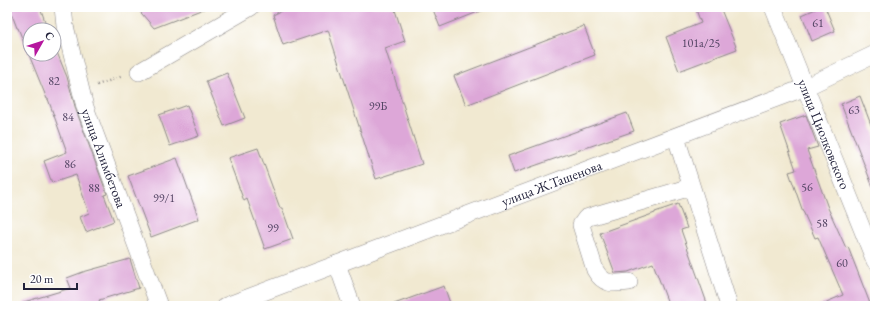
<svg xmlns="http://www.w3.org/2000/svg" width="882" height="313" font-family="'EB Garamond',serif">
	<style>
		.building { fill: #dda7d8 }
		.lines { fill: none; stroke-linecap: round; stroke-linejoin: round }
		.minor-casing { stroke: #8a8686; stroke-width: 18 }
		.path { stroke: #8a8686; stroke-width: 2.5; stroke-dasharray: 1 3; stroke-linecap: butt }
		.minor { stroke: #fff; stroke-width: 17 }
		.labels { text-anchor: middle; stroke-width: 4; stroke-linejoin: round; paint-order: stroke }
		.number-label { font-size: 12px; fill: #514362 }
		.street-label { font-size: 14px; fill: #22223b; stroke: #fff }
	</style>
	<rect width="100%" height="100%" fill="#fff"/>
	<filter id="ink" filterUnits="userSpaceOnUse"><feTurbulence type="fractalNoise" baseFrequency=".025" numOctaves="2"/><feDisplacementMap in="SourceGraphic" scale="8" xChannelSelector="R" yChannelSelector="G"/><feConvolveMatrix kernelMatrix="1 2 1 2 8 2 1 2 1" color-interpolation-filters="sRGB"/></filter>
	<filter id="wash" filterUnits="userSpaceOnUse"><feTurbulence type="fractalNoise" baseFrequency=".012" numOctaves="4" result="noise"/><feDisplacementMap in="SourceGraphic" scale="16" xChannelSelector="R" yChannelSelector="G"/><feGaussianBlur stdDeviation="0.9" result="paint"/><feColorMatrix in="noise" values="0 0 0 0 0 0 0 0 0 0 0 0 0 0 0 0 0 1.4 0 .05"/><feComposite in="paint" operator="in"/></filter>
	<g filter="url(#wash)">
		<rect width="100%" height="100%" fill="#f1e9d1"/>
		<g id="blocks">
			<g class="building">
				<path d="M9 7H40L48 30H30V54H54V45L67 77 76 110 107 194 104 195 114 221 86 232 80 217 89 213 76 175 52 183 44 161 67 152 48 99H47L18 28H17Z"/>
				<path d="M136 7H206V8L154 28Z"/>
				<path d="M289 7H394L405 41 385 48 422 164 376 179 328 30 283 45 273 15Z"/>
				<path d="M432 7H488V8L440 27Z"/>
				<path d="M695 7H720L737 49 679 71 666 37 701 23Z"/>
				<path d="M820 7H825L835 31 812 41 802 15Z"/>
				<path d="M584 26 595 55 466 105 454 76Z"/>
				<path d="M227 73 245 118 224 126 206 81Z"/>
				<path d="M860 96 875 135 874 190 841 104Z"/>
				<path d="M187 105 199 136 170 146 159 115Z"/>
				<path d="M627 113 634 131 514 173 508 156Z"/>
				<path d="M806 115 818 147 807 150 828 208 846 248 848 247 871 306H817L843 295 818 237 815 238 802 209 789 172 796 170 780 124Z"/>
				<path d="M258 148 280 208H282L293 239 265 249 247 199 244 201 228 158Z"/>
				<path d="M177 158 199 219 151 237 128 176Z"/>
				<path d="M678 204 687 228 681 230 708 306H669L653 263 628 272 615 273 600 233 655 213V212Z"/>
				<path d="M130 259 139 288 99 300 102 306H24V302L71 288 67 278 83 272Z"/>
				<path d="M444 286 451 306H394V304Z"/>
			</g>
		</g>
	</g>
	<g filter="url(#ink)">
		<use href="#blocks" fill-opacity="0" stroke="#8a8686" stroke-width="1"/>
		<g class="lines">
			<g class="minor-casing">
				<g id="minor">
					<path id="s1" d="M63 7 65 26 85 107 159 306"/>
					<path id="s2" d="M773 7 875 261"/>
					<path d="M139 72 251 7"/>
					<path d="M676 137 729 306"/>
					<path d="M337 264 352 306"/>
					<path d="M629 282C614 284 603 285 595 270L581 225 586 218 592 216 691 187"/>
					<path id="s3" d="M226 306 806 87 875 54"/>
				</g>
			</g>
			<path class="path" d="M97 85 123 76"/>
			<use href="#minor" class="minor"/>
		</g>
	</g>
	<g class="labels">
		<g class="number-label">
			<text x="818" y="27">61</text>
			<text x="701" y="47">101а/25</text>
			<text x="54" y="85">82</text>
			<text x="378" y="110">99Б</text>
			<text x="854" y="114">63</text>
			<text x="68" y="121">84</text>
			<text x="70" y="168">86</text>
			<text x="807" y="191">56</text>
			<text x="94" y="192">88</text>
			<text x="164" y="202">99/1</text>
			<text x="822" y="227">58</text>
			<text x="273" y="232">99</text>
			<text x="842" y="267">60</text>
		</g>
		<g class="street-label">
			<text dy="5" stroke="none"><textPath href="#s2" startOffset="137">улица Циолковского</textPath></text>
			<text dy="5" stroke="none"><textPath href="#s1" startOffset="157">улица Алимбетова</textPath></text>
			<text dy="5" stroke="none"><textPath href="#s3" startOffset="348">улица Ж.Ташенова</textPath></text>
		</g>
	</g>
	<rect width="882" height="313" fill="none" stroke="#fff" stroke-width="24"/>
	<g transform="translate(42 42) rotate(51)"><circle r="19" fill="#ffffff" stroke="#a7a7b1"/>
	<path d="M0-3L7 15L0 10L-7 15Z" fill="#b5179e"/>
	<text y="-6" font-size="11" font-weight="bold" text-anchor="middle" fill="#22223b">С</text>
	</g>
	<path d="M24 283v6h53v-6" fill="none" stroke="#22223b" stroke-width="2"/>
	<text x="30" y="283" font-size="12" fill="#22223b" stroke="#ffffff" stroke-width="3" paint-order="stroke">20 m</text>
</svg>
